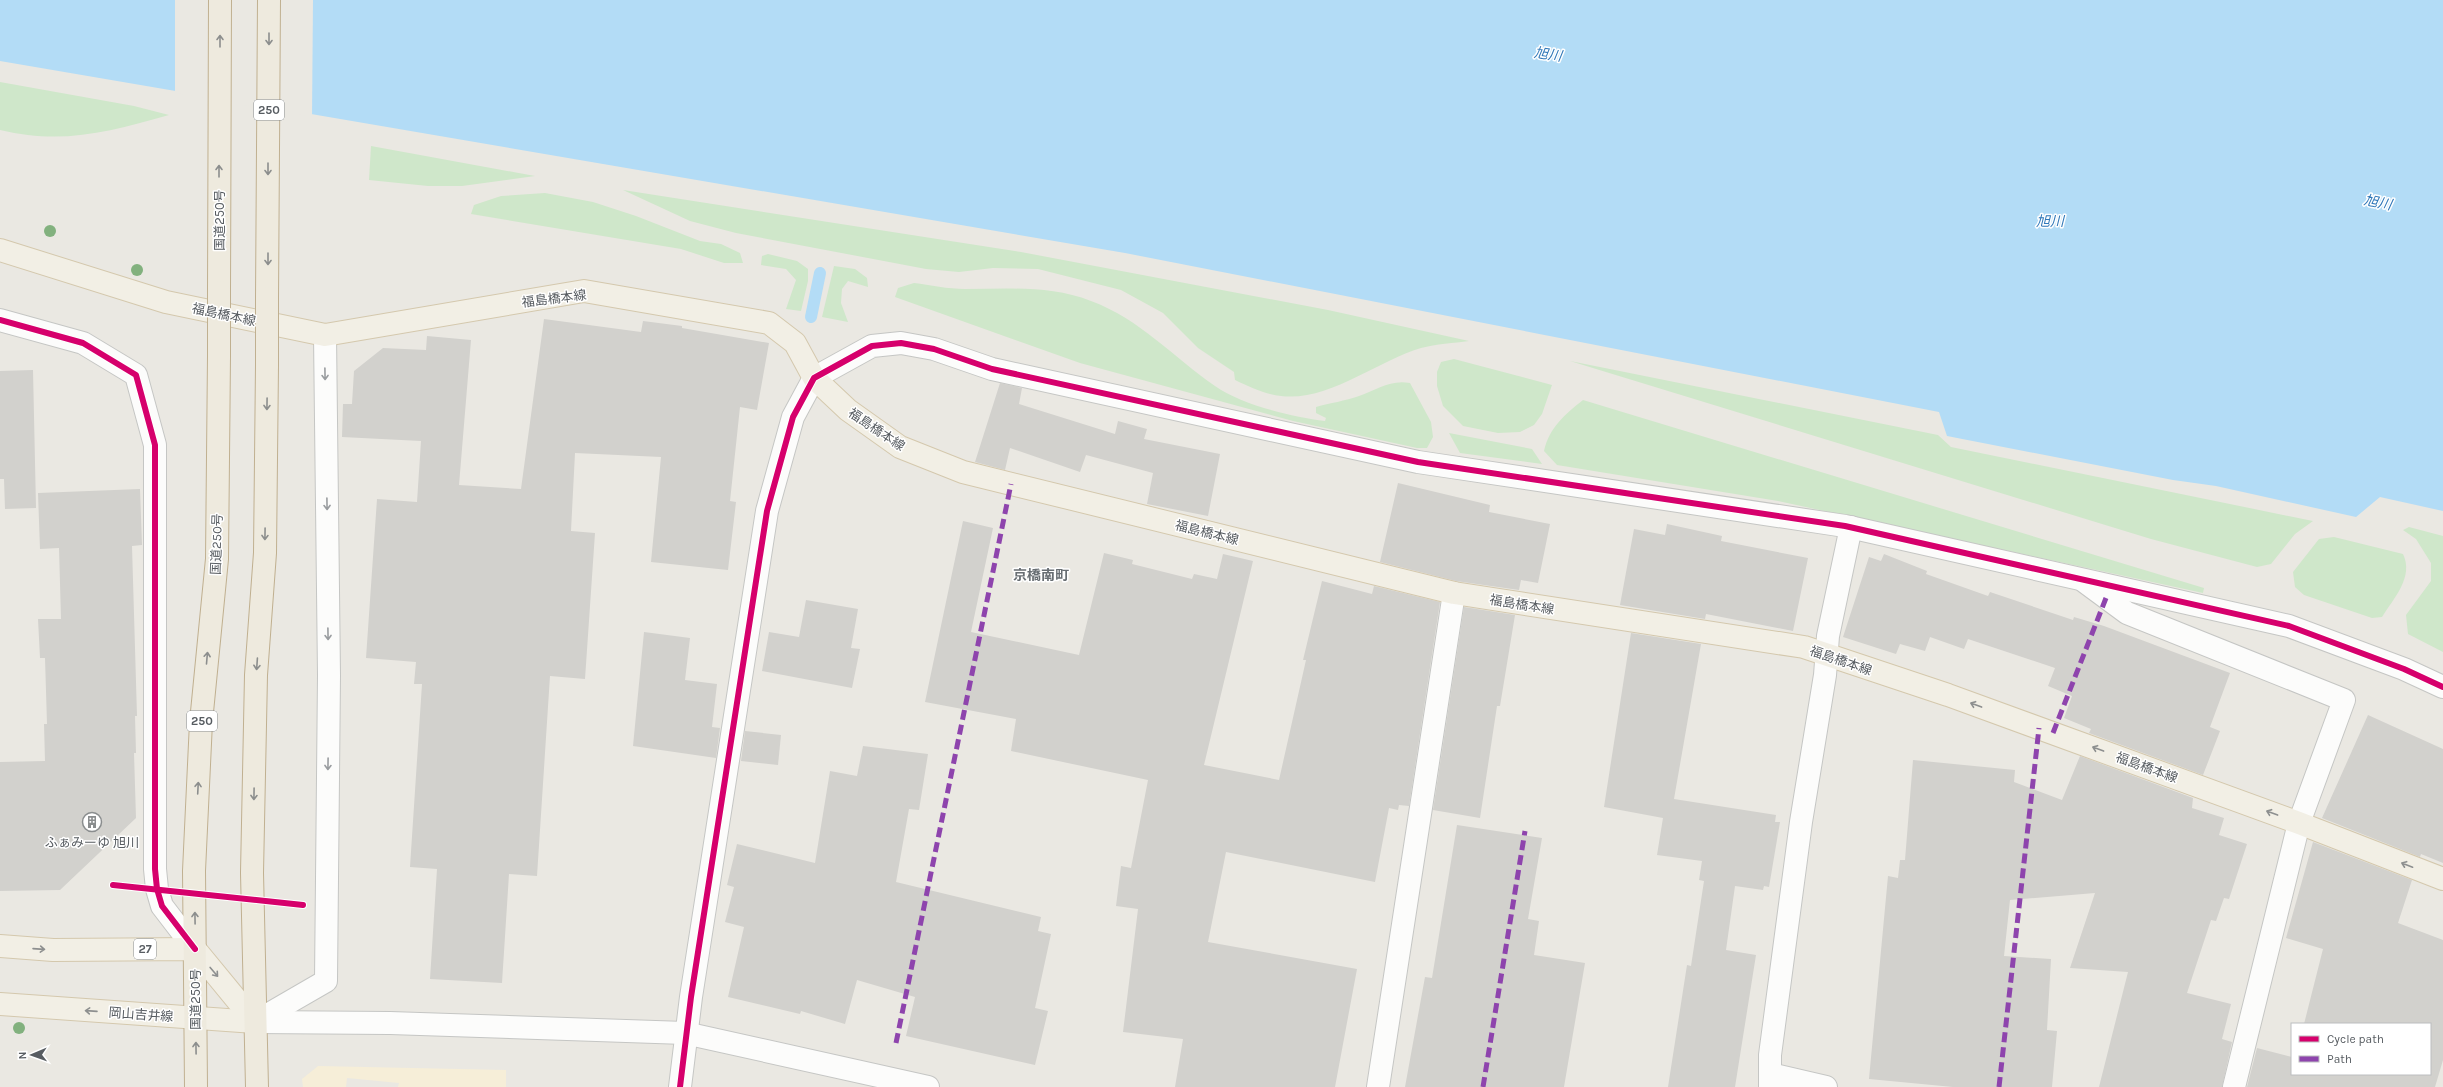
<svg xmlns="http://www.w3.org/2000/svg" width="2443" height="1087" font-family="Karla,'Noto Sans JP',sans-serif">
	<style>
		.commercial { fill: #f6eed8 }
		.green { fill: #cfe7ca }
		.water { fill: #b3dcf6 }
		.pier { fill: #eae8e2 }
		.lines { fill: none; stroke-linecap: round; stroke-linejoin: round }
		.stream { stroke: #b3dcf6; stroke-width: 12 }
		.building { fill: #d2d1cd }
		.minor-casing { stroke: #c5c6c4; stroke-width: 24 }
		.major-casing { stroke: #d4c8ad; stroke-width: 24 }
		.highway-casing { stroke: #c0b090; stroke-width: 24 }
		.minor { stroke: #fcfcfb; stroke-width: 22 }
		.major { stroke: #f2efe5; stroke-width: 22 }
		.highway { stroke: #eeeade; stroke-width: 22 }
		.highway-bridge-casing { stroke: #c0b090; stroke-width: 24; stroke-linecap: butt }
		.highway-bridge { stroke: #eeeade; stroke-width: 22 }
		.quiet { stroke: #8e44ad; stroke-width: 5; stroke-dasharray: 10 5; stroke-linecap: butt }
		.cycleway-casing { stroke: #fff; stroke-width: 8 }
		.cycleway { stroke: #d6006c; stroke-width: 6 }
		.tree { fill: #82b17e }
		.oneway { stroke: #8c8e8d }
		.oneway2 { stroke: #999c9f }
		.oneway3 { stroke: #8d8f8f }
		.labels { text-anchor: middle; stroke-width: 3; stroke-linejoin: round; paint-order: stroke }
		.shield { fill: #fff; stroke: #898d90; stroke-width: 1 }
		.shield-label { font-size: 12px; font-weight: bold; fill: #575c61 }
		.street-label { font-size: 13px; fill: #575c61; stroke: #fff }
		.poi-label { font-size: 13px; fill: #575c61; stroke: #fff }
		.water-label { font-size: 14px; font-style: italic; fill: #3078b9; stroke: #fff }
		.neighbourhood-label { font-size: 14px; font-weight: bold; fill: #686e73; stroke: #fff }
	</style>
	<rect width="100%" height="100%" fill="#eae8e2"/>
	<path class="commercial" d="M318 1066 506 1070V1087H398L399 1083 347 1078 346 1087H303L302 1079Z"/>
	<g class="green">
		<path d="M0 82 134 106 169 115C109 132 62 145 0 130Z"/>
		<path d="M371 146 535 176 462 186H428L369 180Z"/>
		<path d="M623 190 1021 252 1328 310 1469 341C1454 343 1436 344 1421 348 1377 361 1328 402 1281 396 1264 394 1250 387 1235 380L1234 372 1198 348 1163 313 1121 290 1038 269 993 268 959 272 926 269 736 233 690 221Z"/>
		<path d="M545 193 593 202 636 216 700 241 721 244 740 253 743 263H724L681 249 471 214 474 205 501 196Z"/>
		<path d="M768 254 797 261 808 269V281L801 311 786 309 796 280 786 269 761 265 762 256Z"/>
		<path d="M834 266 855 269 867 278 868 287 848 281 842 289 841 303 848 322 822 317Z"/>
		<path d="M914 283C930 285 948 289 965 289 1008 289 1049 285 1091 301 1140 319 1173 357 1215 386 1242 405 1292 417 1325 421L1326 418 1316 413V407C1330 403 1345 401 1359 396 1376 390 1391 379 1410 383L1431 422 1433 437 1427 448H1417L1293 421 1080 363 895 297 898 288Z"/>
		<path d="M1454 359 1552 385 1542 414 1534 425 1520 432 1498 433 1463 426 1443 406 1437 386V372L1441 362Z"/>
		<path d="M1570 361 1938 435 1951 447 2313 521 2295 534 2271 564 2257 567 2151 539Z"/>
		<path d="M1583 400 2204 588 2203 593 1778 501 1557 465 1544 451C1549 428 1565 414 1583 400Z"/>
		<path d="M1449 433 1532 449 1542 464 1460 453Z"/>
		<path d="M2409 527 2443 536V652L2408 634 2406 615 2431 581V563L2416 539 2403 530Z"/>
		<path d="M2334 537 2403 554C2414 577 2394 598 2382 617L2372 618 2304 595 2295 587 2293 572 2319 539Z"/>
	</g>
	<path class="water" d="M0 0H2443V511L2380 497 2356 517 2216 486 2173 480 1947 436 1939 412 1125 253 0 61Z"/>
	<path class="pier" d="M175 0H313L312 117 175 93Z"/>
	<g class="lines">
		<path class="stream" d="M811 317 820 273"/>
	</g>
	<g class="building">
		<path d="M544 319 641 332 643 321 682 326V328L769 343 757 410 740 407 730 501 736 502 728 570 651 562 661 457 575 453 571 531 595 533 585 679 550 676 537 876 509 874 502 983 430 979 437 869 410 867 422 684H414L416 662 366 658 377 499 417 502 421 441 342 437 343 404H352L354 371 383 348 426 350 427 336 471 340 459 485 521 489Z"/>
		<path d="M33 370 36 508 5 509 4 479H0V371Z"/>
		<path d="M1000 383 1022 388 1019 404 1115 434 1118 421 1147 429 1144 439 1220 454 1208 516 1147 504 1153 473 1086 455 1080 472 1010 448 1005 470 975 462Z"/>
		<path d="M1398 483 1490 505 1489 512 1550 524 1538 583 1521 580 1519 590 1456 581 1380 562Z"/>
		<path d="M140 489 142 545 132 546 137 716H135L136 753H134L136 818 60 890 0 891V762L45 761 44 724H47L45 658H40L38 619H61L59 548 40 549 38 493Z"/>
		<path d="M963 521 993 528 971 632 1079 655 1104 553 1133 560 1132 564 1192 579 1194 574 1217 579 1223 554 1253 561 1204 765 1279 780 1306 660H1303L1322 581 1372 594 1374 586 1440 602 1409 806 1399 805 1398 810 1389 808 1375 882 1226 852 1208 942 1357 969 1335 1087H1175L1183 1039 1123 1032 1138 909 1116 906 1121 866 1131 868 1148 780 1011 751 1016 719 925 702Z"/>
		<path d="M1667 524 1722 536 1721 541 1808 558 1793 631 1706 614 1705 619 1620 605 1634 529 1665 535Z"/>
		<path d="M1884 554 1927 571 1926 574 1988 596 1990 592 2073 620 2074 617 2104 626 2230 673 2210 727 2220 731 2203 775 2089 733 2091 729 2064 718 2072 696 2048 686 2055 668 1968 639 1964 649 1930 637 1925 651 1900 644 1896 654 1843 637 1869 557 1881 561Z"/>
		<path d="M806 600 858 609 851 648 860 649 852 688 762 671 769 632 799 637Z"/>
		<path d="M1464 607 1515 615 1500 706H1497L1480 818 1433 810Z"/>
		<path d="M644 632 690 638 685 680 717 684 712 727 720 728 716 758 633 746Z"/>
		<path d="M1631 633 1701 644 1674 799 1776 815 1775 822H1780L1769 887 1764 886 1763 890 1735 886 1726 950 1756 955 1735 1087H1668L1687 965 1691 966 1704 881 1699 880 1702 861 1657 855 1663 818 1604 807Z"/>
		<path d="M2368 715 2443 749V863L2421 854 2420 857 2322 818Z"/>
		<path d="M745 731 781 735 778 765 741 761Z"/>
		<path d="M863 746 928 754 919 810 909 809 896 882 1041 917 1038 931 1051 934 1035 1008 1048 1011 1035 1065 906 1036 915 997 857 980 845 1024 801 1011 800 1014 728 997 744 927 725 922 734 887 727 885 737 844 815 863 830 771 857 776Z"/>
		<path d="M2080 756 2193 798 2192 808 2224 818 2219 835 2247 844 2229 899 2224 898 2216 921 2211 920 2187 993 2231 1004 2222 1039 2232 1042 2222 1087H2099L2128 972 2070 968 2095 893 2010 900 2004 956 2051 959 2047 1030 2057 1031 2052 1087H1953L1869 1079 1888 876 1898 878 1900 860H1905L1913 760 2015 770 2014 782 2062 800Z"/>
		<path d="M1457 825 1542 838 1528 919 1539 921 1534 955 1585 963 1564 1087H1405L1425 977 1432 978Z"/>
		<path d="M2313 842 2412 880 2398 923 2443 940V1060L2435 1087H2247L2257 1048 2292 1057V1074H2430V1024H2304L2323 949 2286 938Z"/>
	</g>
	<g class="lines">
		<g class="minor-casing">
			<g id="minor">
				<path d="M0 320 83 343 136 375 155 445V869L157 889 162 906 195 949"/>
				<path d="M2085 582 2127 613 2344 700 2299 823 2234 1087"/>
				<path d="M255 1022 326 981 329 675 325 335"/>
				<path d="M255 1022 390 1023 685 1033 928 1087"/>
				<path d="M1770 1074 1826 1087"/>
				<path d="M680 1087 691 997 767 511 793 417 814 378 872 346 901 343 934 349 992 369 1418 462 1845 526 2289 626 2404 669 2443 687"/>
				<path d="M1378 1087 1454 593"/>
				<path d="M1770 1087V1055L1801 822 1825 675 1828 636 1851 527"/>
			</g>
		</g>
		<g class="major-casing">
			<g id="major">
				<path d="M0 250 166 302 325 335 584 291 769 323 795 343 814 378 848 410 900 447 963 472 1454 593 1804 647 1948 695 2299 823 2443 879"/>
				<path d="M0 946 53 950 195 949 255 1022"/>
				<path d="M0 1004 255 1022"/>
			</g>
		</g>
		<g class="highway-casing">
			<g id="highway">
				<path d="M219 292 220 0"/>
				<path d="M267 298 269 0"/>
				<path d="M196 1087 194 871 201 722 217 559 219 356"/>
				<path d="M257 1087 252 873 256 675 265 553 267 365"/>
			</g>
		</g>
		<use href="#minor" class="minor"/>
		<use href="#major" class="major"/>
		<use href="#highway" class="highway"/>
		<g class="highway-bridge-casing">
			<g id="highway-bridge">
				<path d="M219 356V292"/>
				<path d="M267 365V298"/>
			</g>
		</g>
		<use href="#highway-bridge" class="highway-bridge"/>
		<g class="quiet">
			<path d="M2053 733 2106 598"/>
			<path d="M896 1043 1011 484"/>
			<path d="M1483 1087 1525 831"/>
			<path d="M1999 1087 2039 728"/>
		</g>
		<g class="cycleway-casing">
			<g id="cycleway">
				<path d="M0 320 83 343 136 375 155 445V869L157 889 162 906 195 949"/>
				<path d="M113 885 303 905"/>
				<path d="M680 1087 691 997 767 511 793 417 814 378 872 346 901 343 934 349 992 369 1418 462 1845 526 2289 626 2404 669 2443 687"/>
			</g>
		</g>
		<use href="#cycleway" class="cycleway"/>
	</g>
	<g class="tree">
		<circle cx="50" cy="231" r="6"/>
		<circle cx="137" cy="270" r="6"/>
		<circle cx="19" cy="1028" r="6"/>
	</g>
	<defs><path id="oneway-shaft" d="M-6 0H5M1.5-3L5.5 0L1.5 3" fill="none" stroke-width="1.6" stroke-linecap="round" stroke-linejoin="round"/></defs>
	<g class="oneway">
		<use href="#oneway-shaft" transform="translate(269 39) rotate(90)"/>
		<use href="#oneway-shaft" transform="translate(220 41) rotate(-90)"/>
		<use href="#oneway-shaft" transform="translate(268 169) rotate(90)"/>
		<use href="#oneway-shaft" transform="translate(219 171) rotate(-90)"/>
		<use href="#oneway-shaft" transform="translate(268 259) rotate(90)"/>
		<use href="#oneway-shaft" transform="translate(267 404) rotate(91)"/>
		<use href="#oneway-shaft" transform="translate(265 534) rotate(91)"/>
		<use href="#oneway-shaft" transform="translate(207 658) rotate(-85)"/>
		<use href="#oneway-shaft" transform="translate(257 664) rotate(94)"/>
		<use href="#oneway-shaft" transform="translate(198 788) rotate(-87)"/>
		<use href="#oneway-shaft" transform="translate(254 794) rotate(91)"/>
		<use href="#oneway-shaft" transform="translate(195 918) rotate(-91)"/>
		<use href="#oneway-shaft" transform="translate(196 1048) rotate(-91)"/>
	</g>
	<g class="oneway2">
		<use href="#oneway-shaft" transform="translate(325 374) rotate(89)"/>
		<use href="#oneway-shaft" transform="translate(327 504) rotate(89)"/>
		<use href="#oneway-shaft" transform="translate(328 634) rotate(89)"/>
		<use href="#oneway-shaft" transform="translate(328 764) rotate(91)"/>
	</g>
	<g class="oneway3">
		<use href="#oneway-shaft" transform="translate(1976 705) rotate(-160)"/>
		<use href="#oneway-shaft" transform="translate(2098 749) rotate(-160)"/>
		<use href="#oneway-shaft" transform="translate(2272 813) rotate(-160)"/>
		<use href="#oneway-shaft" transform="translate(2407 865) rotate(-159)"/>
		<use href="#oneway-shaft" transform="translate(39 949) rotate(4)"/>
		<use href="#oneway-shaft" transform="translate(214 972) rotate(50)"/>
		<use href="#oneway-shaft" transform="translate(91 1011) rotate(-176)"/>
	</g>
	<defs>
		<g id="building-ring" transform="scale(1)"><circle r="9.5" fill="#fff" stroke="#8a8d8e" stroke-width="1.5"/><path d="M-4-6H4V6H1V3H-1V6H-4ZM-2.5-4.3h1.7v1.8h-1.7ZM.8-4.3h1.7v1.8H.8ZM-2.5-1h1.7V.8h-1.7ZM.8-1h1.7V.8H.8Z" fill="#8a8d8e"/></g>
	</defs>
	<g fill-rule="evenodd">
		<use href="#building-ring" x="92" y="822"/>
	</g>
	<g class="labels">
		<g class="shield">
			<rect x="254" y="100" width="30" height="20" rx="3"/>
			<rect x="187" y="711" width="30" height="20" rx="3"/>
			<rect x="134" y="939" width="22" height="20" rx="3"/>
		</g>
		<g class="shield-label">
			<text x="269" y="114">250</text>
			<text x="202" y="725">250</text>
			<text x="145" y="953">27</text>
		</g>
		<g class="street-label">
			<text transform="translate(219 220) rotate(-90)" y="5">国道250号</text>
			<text transform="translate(554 298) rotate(-7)" y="5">福島橋本線</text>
			<text transform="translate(224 314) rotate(12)" y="5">福島橋本線</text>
			<text transform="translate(877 429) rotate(34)" y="5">福島橋本線</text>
			<text transform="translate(1207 532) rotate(14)" y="5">福島橋本線</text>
			<text transform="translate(216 544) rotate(-88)" y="5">国道250号</text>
			<text transform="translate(1522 604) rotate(9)" y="5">福島橋本線</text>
			<text transform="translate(1841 660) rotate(19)" y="5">福島橋本線</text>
			<text transform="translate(2147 767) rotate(20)" y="5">福島橋本線</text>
			<text transform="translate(195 999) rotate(-90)" y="5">国道250号</text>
			<text transform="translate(141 1014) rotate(4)" y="5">岡山吉井線</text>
		</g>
		<g class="poi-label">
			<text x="92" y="847">ふぁみーゆ 旭川</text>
		</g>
		<g class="water-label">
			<text transform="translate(1548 54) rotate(8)" y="5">旭川</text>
			<text transform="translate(2378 202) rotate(11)" y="5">旭川</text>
			<text x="2050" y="226">旭川</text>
		</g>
		<g class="neighbourhood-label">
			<text x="1041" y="580">京橋南町</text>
		</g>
	</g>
	<rect x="2291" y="1023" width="140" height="52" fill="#ffffff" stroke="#bcbec0"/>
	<rect x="2299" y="1036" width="20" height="6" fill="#d6006c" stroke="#bcbec0"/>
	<text x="2327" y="1043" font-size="12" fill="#575c61">Cycle path</text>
	<rect x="2299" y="1056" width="20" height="6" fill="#8e44ad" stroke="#bcbec0"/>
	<text x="2327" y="1063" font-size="12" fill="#575c61">Path</text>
	<g transform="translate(32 1055) rotate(268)" stroke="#ffffff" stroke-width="3" paint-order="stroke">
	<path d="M0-3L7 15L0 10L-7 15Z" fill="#575c61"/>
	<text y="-6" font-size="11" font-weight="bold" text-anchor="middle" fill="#575c61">N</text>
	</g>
</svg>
